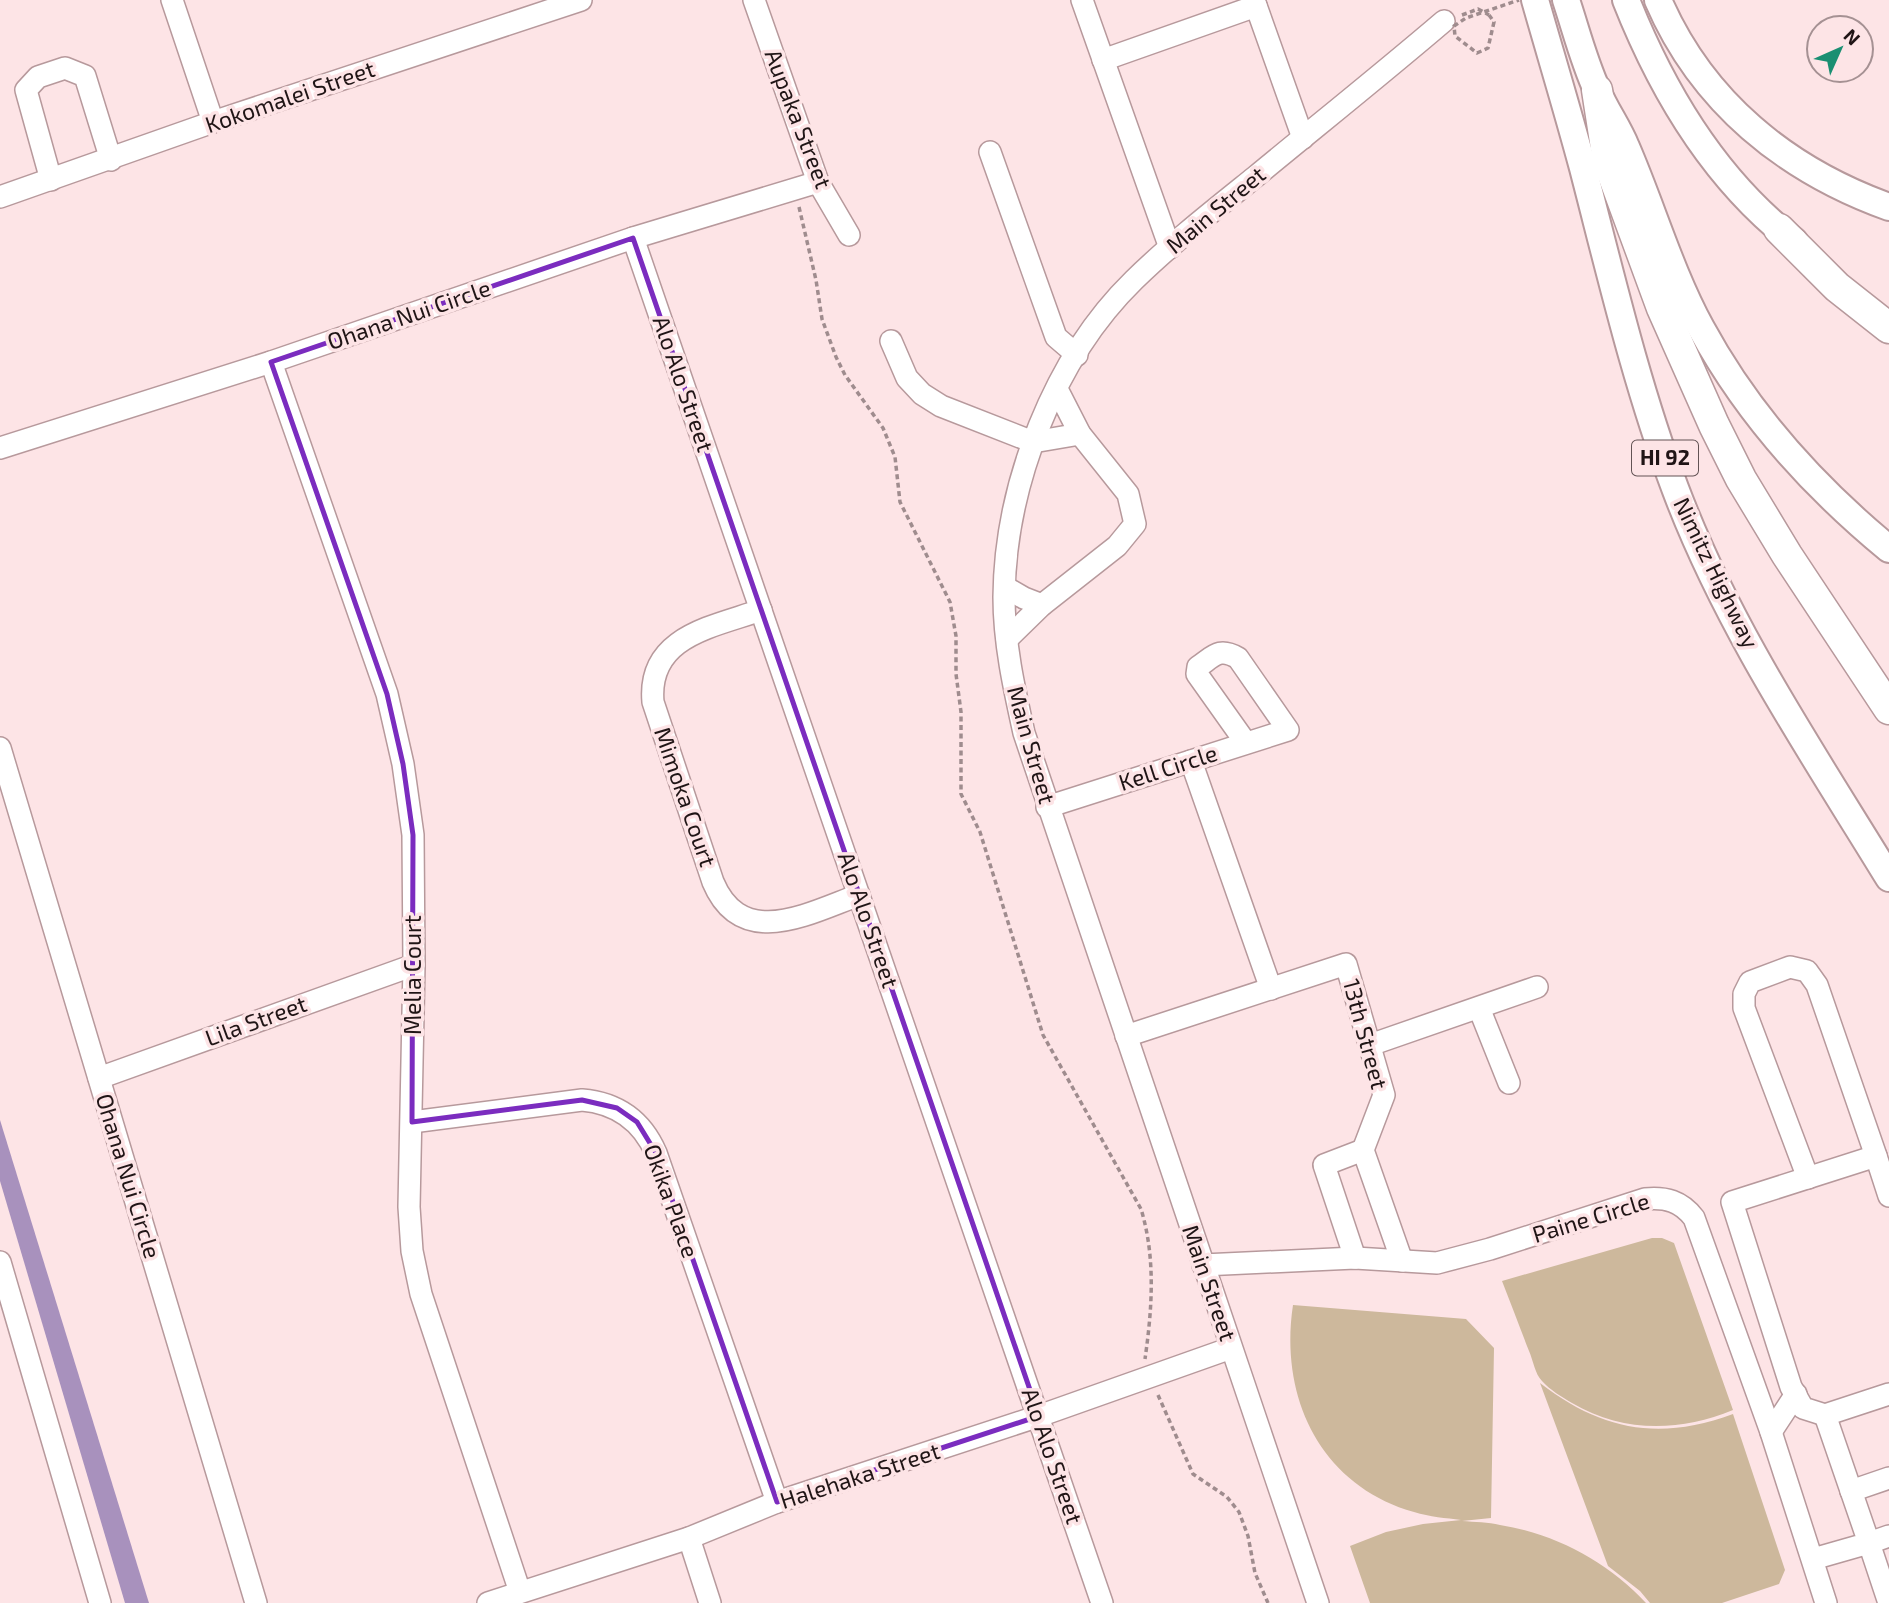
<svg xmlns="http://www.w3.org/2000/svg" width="1889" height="1603" font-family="'Exo 2',sans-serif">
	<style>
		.green { fill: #cdb89c }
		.water { fill: #a891bd }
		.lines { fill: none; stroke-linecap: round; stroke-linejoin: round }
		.minor-casing { stroke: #b7999c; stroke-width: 24 }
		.major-casing { stroke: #b7999c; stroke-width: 30 }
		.highway-casing { stroke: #b7999c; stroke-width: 33 }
		.path { stroke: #9f8c8e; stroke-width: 3.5; stroke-dasharray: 5 3.5; stroke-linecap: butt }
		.minor { stroke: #fff; stroke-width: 21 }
		.major { stroke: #fff; stroke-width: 26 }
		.highway { stroke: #fff; stroke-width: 30 }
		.path-bridge { stroke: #9f8c8e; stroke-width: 3.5; stroke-dasharray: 5 3.5; stroke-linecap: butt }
		.marked { fill: none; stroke: #7b2cbf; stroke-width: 5; stroke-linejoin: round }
		.labels { text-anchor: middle; stroke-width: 7; stroke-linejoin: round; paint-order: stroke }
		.shield { fill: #fde4e6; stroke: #625354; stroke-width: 2 }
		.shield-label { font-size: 21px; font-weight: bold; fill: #201516 }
		.street-label { font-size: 23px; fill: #201516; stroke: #fde4e6 }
	</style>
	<rect width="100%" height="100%" fill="#fde4e6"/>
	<g class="green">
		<path d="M1652 1238H1662L1674 1243 1733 1410C1679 1432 1623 1433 1572 1403 1562 1397 1550 1390 1542 1381 1535 1374 1533 1360 1529 1351 1520 1328 1511 1304 1502 1281Z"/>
		<path d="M1293 1305 1466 1319 1494 1348 1491 1518 1462 1521C1475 1522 1488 1522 1500 1525 1556 1534 1608 1562 1646 1603H1370L1350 1546 1386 1532 1423 1524 1461 1520C1446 1518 1430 1517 1414 1512 1320 1485 1279 1397 1293 1305Z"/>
		<path d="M1540 1383C1602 1431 1660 1441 1733 1414L1785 1570 1779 1584 1722 1603H1650L1640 1591 1608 1566Z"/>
	</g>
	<path class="water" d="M0 1120 149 1603H125L0 1181Z"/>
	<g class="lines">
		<g class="minor-casing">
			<g id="minor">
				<path d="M172 0 213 122"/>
				<path d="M754 0 818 182 849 235"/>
				<path d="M1082 0 1170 248"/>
				<path d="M1254 0 1303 138"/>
				<path d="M1103 60 1256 6"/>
				<path d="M990 152 1056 337 1077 355"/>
				<path d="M51 180 26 90 38 77 65 68 85 76 111 160"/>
				<path d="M0 197 213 122 581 0"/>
				<path d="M633 238 1102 1603"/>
				<path d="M891 341 907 378 922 394 941 406 1033 442 1080 434"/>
				<path d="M271 362 387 694 403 764 413 835 414 965 409 1207 412 1251 421 1294 520 1592"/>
				<path d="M0 448 271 362 633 238 818 182"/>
				<path d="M1005 587 1024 598 1042 605"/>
				<path d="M761 610C713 627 647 636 653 702L713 882C742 951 809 913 859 895"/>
				<path d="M1007 639 1042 605 1117 546 1135 524 1128 494 1080 434 1057 389"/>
				<path d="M0 748 256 1603"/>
				<path d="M1191 761 1271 989"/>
				<path d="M1047 807 1288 730 1238 658C1219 647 1214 656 1198 667L1197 674 1246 743"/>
				<path d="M1479 1008 1509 1083"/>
				<path d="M1126 1036 1346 964 1384 1095 1363 1150 1402 1261"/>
				<path d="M1370 1045 1537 987"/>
				<path d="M99 1078 414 965"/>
				<path d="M412 1122 582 1100C617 1103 642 1121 656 1153L777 1502"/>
				<path d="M1808 1178 1744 1008V994L1750 982 1790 967 1807 971 1817 985 1876 1156"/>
				<path d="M1889 1196 1876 1156 1732 1202 1791 1387 1803 1408 1825 1415 1889 1394"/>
				<path d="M1355 1258 1324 1165 1363 1150"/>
				<path d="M0 1262 100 1603"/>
				<path d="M1203 1265 1355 1258 1437 1263 1490 1249 1645 1199C1666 1197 1681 1201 1694 1218L1771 1432 1826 1603"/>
				<path d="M1771 1432 1796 1394"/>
				<path d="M1851 1491 1889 1478"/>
				<path d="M689 1538 710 1603"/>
				<path d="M1813 1559 1869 1543 1825 1415"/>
				<path d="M488 1603 689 1538 777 1502 1039 1416 1231 1348"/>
				<path d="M1318 1603 1024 733C1014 688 1004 643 1004 597 1005 485 1054 358 1134 280 1172 243 1214 210 1255 177 1318 125 1382 74 1444 21"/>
				<path d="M1889 1603 1869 1543 1889 1536"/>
			</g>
		</g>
		<g class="major-casing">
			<g id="major">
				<path d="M1535 0C1551 56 1568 112 1583 168 1611 276 1636 384 1675 488 1727 627 1812 752 1889 878"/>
				<path d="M1566 0C1576 30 1584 62 1597 90 1605 110 1618 127 1626 147 1652 207 1670 271 1701 328 1747 413 1815 488 1889 549"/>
				<path d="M1626 0C1662 91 1715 180 1794 241"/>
				<path d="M1658 0C1702 102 1786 170 1889 207"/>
			</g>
		</g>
		<g class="highway-casing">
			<g id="highway">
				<path d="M1597 90 1608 161 1662 308 1714 425 1741 479 1787 555 1889 709"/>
				<path d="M1779 229 1837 287 1889 328"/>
			</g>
		</g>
		<g class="path">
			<path d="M1462 15 1478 9 1489 15"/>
			<path d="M799 207 816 280 822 319 836 357 845 375 883 428 895 457 900 502 950 602 956 636V674L961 712V794L980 832 1043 1035 1141 1209C1156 1258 1152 1310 1145 1359"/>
			<path d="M1158 1395 1193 1474 1227 1497 1239 1512 1248 1536 1255 1573 1268 1603"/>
		</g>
		<use href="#minor" class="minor"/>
		<use href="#major" class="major"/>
		<use href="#highway" class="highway"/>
		<path class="path-bridge" d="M1489 15 1494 22 1488 48 1477 53 1455 36 1454 26 1466 18 1519 0"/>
	</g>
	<path class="marked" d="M633 238 1039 1416 777 1502 656 1153 637 1122 617 1108 582 1100 412 1122 413 835 403 764 387 694 271 362Z"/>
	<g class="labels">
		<rect class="shield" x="1632" y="440.5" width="66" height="35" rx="5"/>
		<g class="shield-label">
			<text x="1665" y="465">HI 92</text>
		</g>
		<g class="street-label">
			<text transform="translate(290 97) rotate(-19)" y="8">Kokomalei Street</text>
			<text transform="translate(798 119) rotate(69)" y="8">Aupaka Street</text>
			<text transform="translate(1216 210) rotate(-40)" y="8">Main Street</text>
			<text transform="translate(409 315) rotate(-19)" y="8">Ohana Nui Circle</text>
			<text transform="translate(683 384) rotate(71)" y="8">Alo Alo Street</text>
			<text transform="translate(1716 573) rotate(64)" y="8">Nimitz Highway</text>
			<text transform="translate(1031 745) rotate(74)" y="8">Main Street</text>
			<text transform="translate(1168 768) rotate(-18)" y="8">Kell Circle</text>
			<text transform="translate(685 797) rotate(71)" y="8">Mimoka Court</text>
			<text transform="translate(868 920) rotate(71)" y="8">Alo Alo Street</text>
			<text transform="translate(413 975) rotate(-90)" y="8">Melia Court</text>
			<text transform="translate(256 1021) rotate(-20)" y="8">Lila Street</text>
			<text transform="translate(1365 1034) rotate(75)" y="8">13th Street</text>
			<text transform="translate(128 1176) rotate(73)" y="8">Ohana Nui Circle</text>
			<text transform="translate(671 1201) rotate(70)" y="8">Okika Place</text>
			<text transform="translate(1591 1218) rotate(-17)" y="8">Paine Circle</text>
			<text transform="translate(1209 1283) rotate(71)" y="8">Main Street</text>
			<text transform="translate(1052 1456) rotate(71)" y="8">Alo Alo Street</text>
			<text transform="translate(860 1476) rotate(-18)" y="8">Halehaka Street</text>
		</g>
	</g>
	<g transform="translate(1840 49) rotate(45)"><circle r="33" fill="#fde4e6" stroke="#a59193" stroke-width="2"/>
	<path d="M0-5L12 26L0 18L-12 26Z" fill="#1a8f72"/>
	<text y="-10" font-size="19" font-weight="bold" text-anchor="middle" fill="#201516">N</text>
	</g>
</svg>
